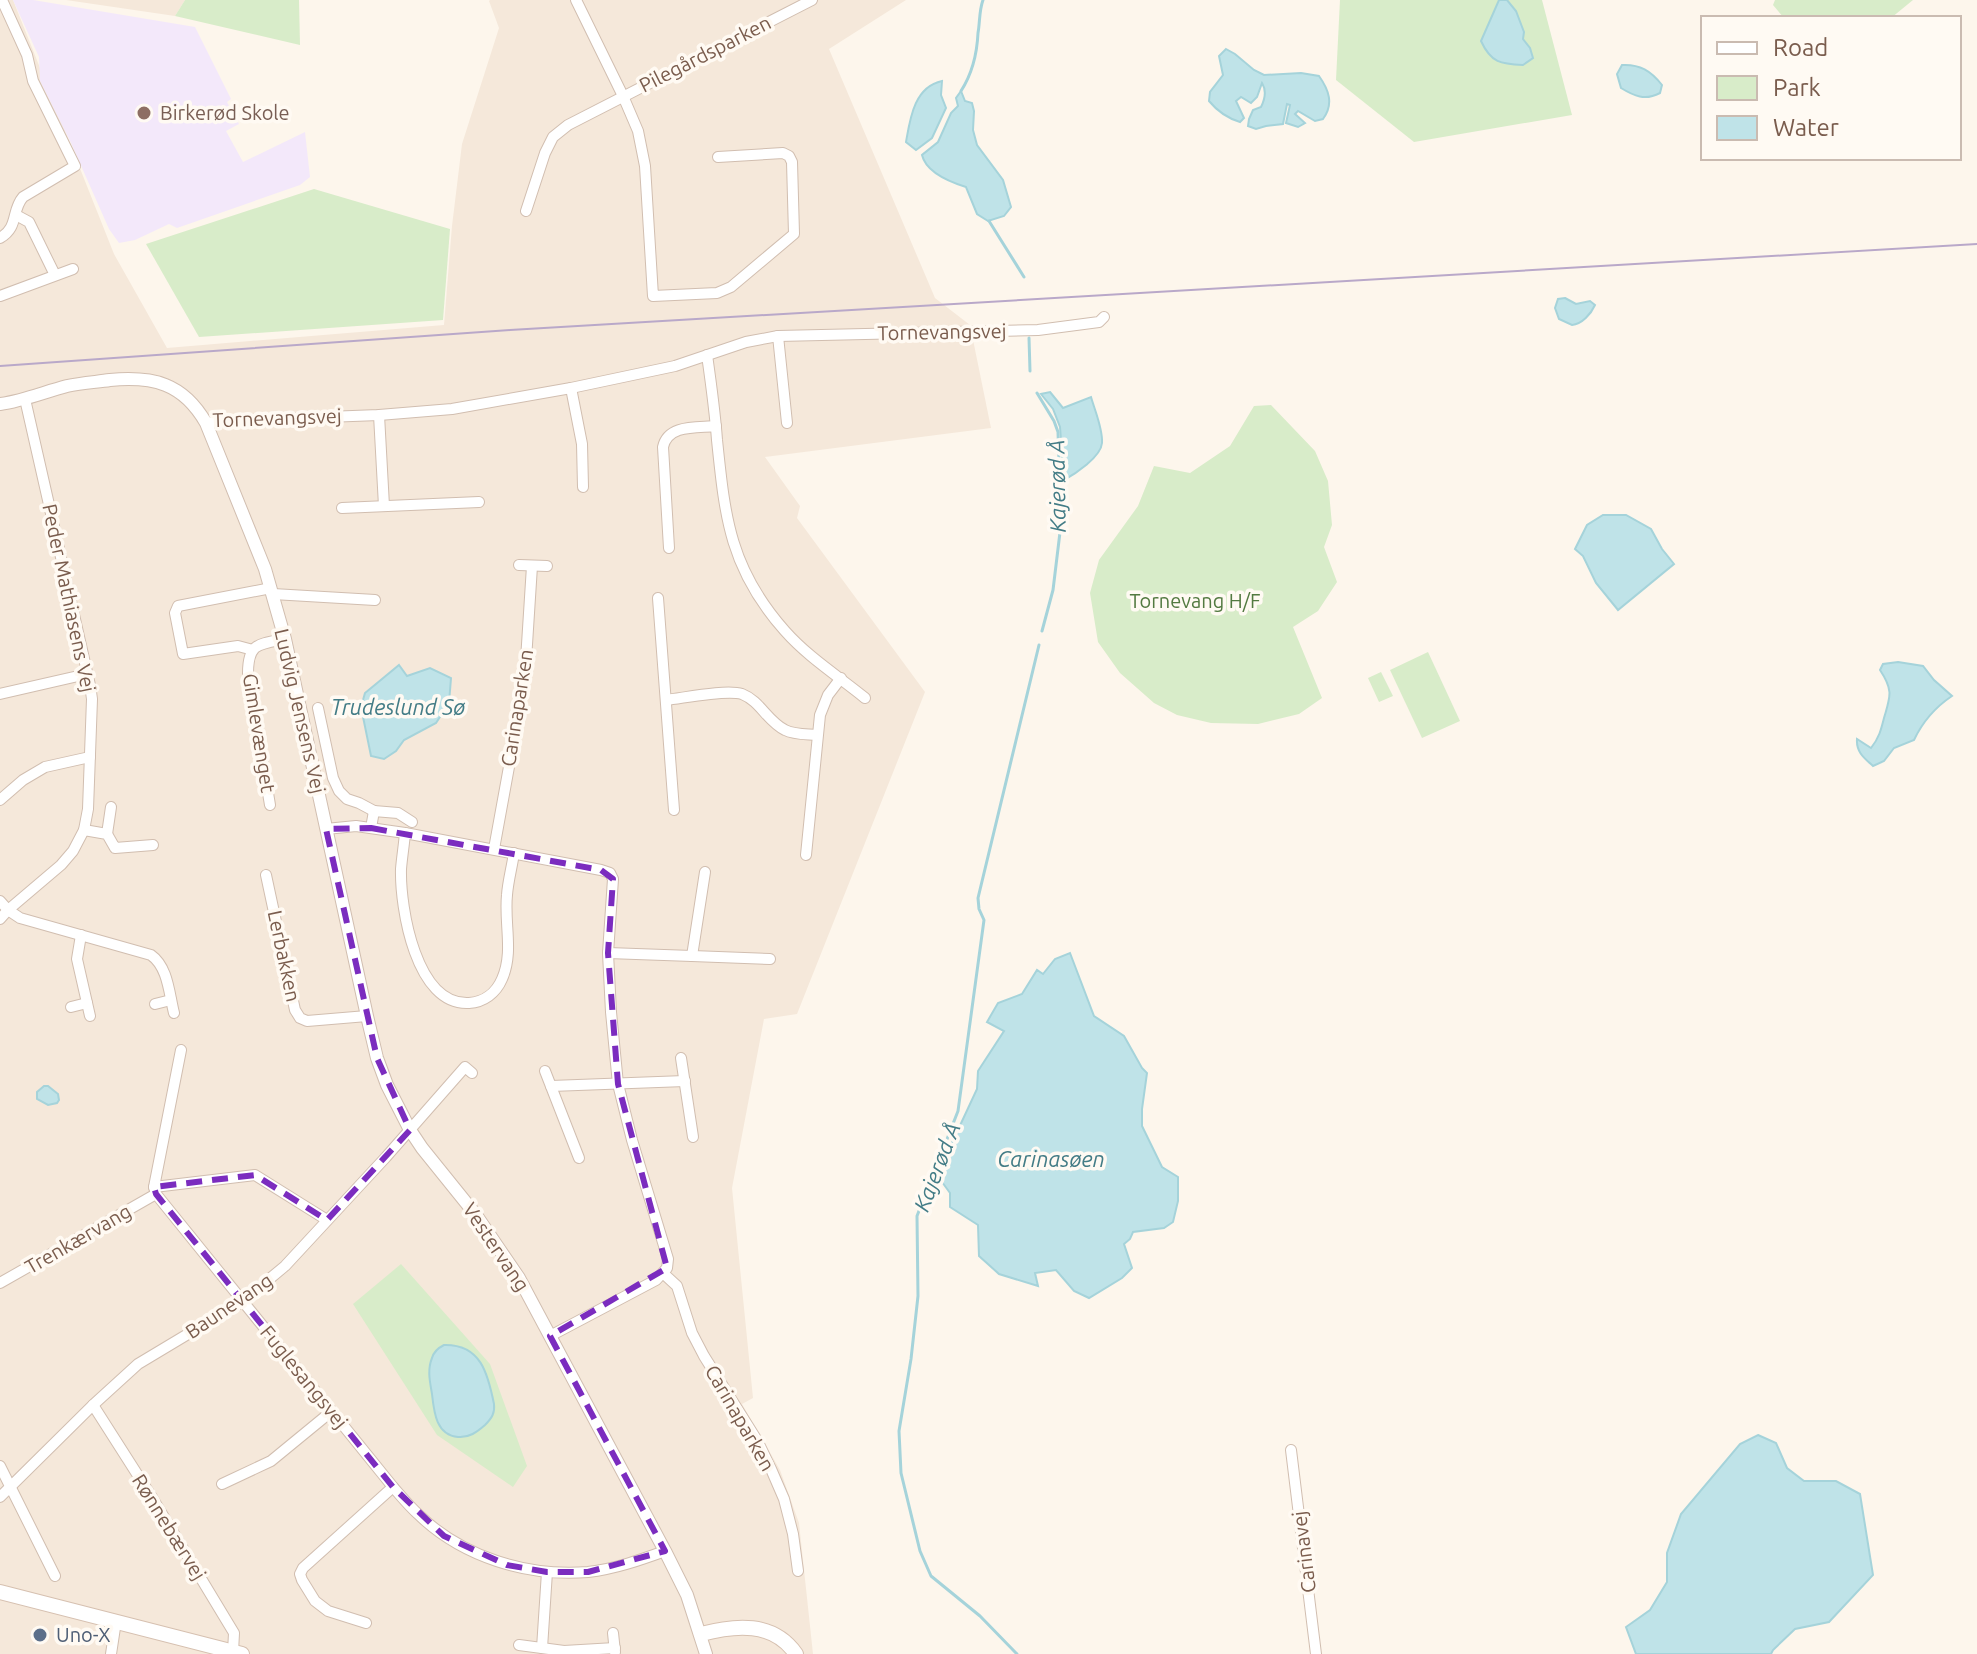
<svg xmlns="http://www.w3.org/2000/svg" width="1977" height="1654" font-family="Ubuntu,sans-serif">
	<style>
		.residential { fill: #f5e8da }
		.education { fill: #f3e8fa }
		.green { fill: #d8ecc9 }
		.water { fill: #bfe3e8; stroke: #a5d3da; stroke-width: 2 }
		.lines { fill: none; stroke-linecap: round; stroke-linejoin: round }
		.stream { stroke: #a5d3da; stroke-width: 3 }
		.minor-casing { stroke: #d1beb0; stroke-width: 12 }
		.tertiary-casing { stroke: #d1beb0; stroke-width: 14 }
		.secondary-casing { stroke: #d6c0b0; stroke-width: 16 }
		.minor { stroke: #fff; stroke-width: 10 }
		.tertiary { stroke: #fff; stroke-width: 12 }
		.secondary { stroke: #fff; stroke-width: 14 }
		.tram { stroke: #b9a8c9; stroke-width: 2 }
		.marked { fill: none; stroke: #7b2cbf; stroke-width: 6; stroke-dasharray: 16 10; stroke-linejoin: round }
		.education-dot { fill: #8d6e63; stroke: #fffaf3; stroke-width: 3 }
		.service-dot { fill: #5c6f8a; stroke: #fffaf3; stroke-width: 3 }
		.labels { text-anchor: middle; stroke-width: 7; stroke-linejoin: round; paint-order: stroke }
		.street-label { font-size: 20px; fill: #7a5c4d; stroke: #fffaf3 }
		.education-label { font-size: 20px; fill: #785e54; stroke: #fffaf3; text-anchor: start }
		.park-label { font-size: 20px; fill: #537a41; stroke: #fffaf3 }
		.service-label { font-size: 20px; fill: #4e5e75; stroke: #fffaf3; text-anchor: start }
		.water-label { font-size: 22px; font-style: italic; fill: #437c86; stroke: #fffaf3 }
	</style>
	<rect width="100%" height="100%" fill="#fdf6ec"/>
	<g class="residential">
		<path d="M0 0H13L114 254 167 348 444 325 452 226 462 144 499 28 489 1 490 0H906L829 49 935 298 970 325 991 428 765 457 800 506 797 518 925 692 797 1014 764 1019 732 1188 753 1398 742 1404 780 1470 799 1523 813 1654H0Z"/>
		<path d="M66 0H185L175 16Z"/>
	</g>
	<path class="education" d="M13 0H33L195 27 231 99 227 102 239 124 226 131 243 162 305 132 310 177 300 185 177 228 169 224 135 240 119 243 109 229 71 143 40 81 39 57Z"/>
	<g class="green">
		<path d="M185 0H299L300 45 175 16Z"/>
		<path d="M1340 0H1542L1572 115 1414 142 1336 80Z"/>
		<path d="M1775 0H1913L1891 18H1784L1773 5Z"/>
		<path d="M314 189 450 229 443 320 199 337 146 244Z"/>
		<path d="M1271 405 1315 451 1328 481 1332 525 1324 547 1337 582 1318 611 1293 627 1322 698 1299 714 1258 724 1211 723 1177 715 1154 703 1120 673 1098 642 1090 593 1099 560 1138 506 1154 466 1190 473 1230 446 1254 406Z"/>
		<path d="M1428 652 1460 721 1422 738 1390 670Z"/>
		<path d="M1381 672 1393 696 1379 702 1368 678Z"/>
		<path d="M401 1264 490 1364 527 1466 513 1487 437 1435 353 1304Z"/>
	</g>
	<g class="water">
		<path d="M1499 0H1507L1516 11 1524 32 1523 39 1530 48 1533 58 1523 65C1501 64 1491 63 1481 41Z"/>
		<path d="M1226 49 1235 54 1254 70 1264 75 1301 73 1319 76C1329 90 1334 104 1323 119L1315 121 1298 111 1295 114 1305 123 1298 127 1286 123 1290 105 1287 104 1283 124 1266 126 1256 129 1248 126 1249 119 1253 110 1261 107C1265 99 1267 91 1262 83L1257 97 1251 103 1241 97 1236 101 1244 118 1240 122C1227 118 1218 112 1209 101L1210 92 1223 75 1219 56Z"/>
		<path d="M1622 65C1640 64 1651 71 1662 85L1660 93C1645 101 1634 96 1621 88L1617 74Z"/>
		<path d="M942 81 941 95 946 108 932 138 916 150 906 142C910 119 914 87 942 81Z"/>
		<path d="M961 91 965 101 972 103 974 111 973 130 977 145 1003 180 1011 207 1004 216 988 221 977 214 966 187C950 182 926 172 922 155L938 142 951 113 958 106 956 98Z"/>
		<path d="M1565 298 1576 304 1590 301 1595 305C1591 314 1582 324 1572 325L1559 319 1555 308 1558 299Z"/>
		<path d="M1050 392 1063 408 1091 397C1095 411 1103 429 1102 443 1101 457 1075 474 1064 480L1060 427 1053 409 1041 394Z"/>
		<path d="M1603 515H1626L1651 529 1662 549 1674 564 1618 610 1596 583 1583 556 1575 549 1587 525Z"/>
		<path d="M1898 662 1923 666 1934 680 1952 696C1934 708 1923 721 1914 740L1894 748 1884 761 1873 766C1864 758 1856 752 1857 739L1871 748C1879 738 1881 730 1884 718 1890 697 1894 691 1880 670L1883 664Z"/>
		<path d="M399 665 407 676 430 668 451 678 449 703 436 723 404 740 396 751 384 759 371 756 361 707 365 693Z"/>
		<path d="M1070 953 1094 1016 1124 1036 1142 1068 1147 1073 1142 1109V1126L1162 1167 1178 1177V1201L1173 1222 1164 1228 1133 1232 1130 1239 1124 1244 1132 1268 1122 1278 1089 1298 1074 1291 1056 1270 1035 1273 1038 1286 999 1274 979 1256 978 1225 950 1207V1193L937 1175 977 1089 978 1071 1004 1031 987 1022 998 1003 1022 994 1037 970 1043 974 1055 959Z"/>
		<path d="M44 1086H48L58 1094 59 1100 57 1103 48 1105 37 1099V1092Z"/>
		<path d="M444 1345C481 1344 488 1374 494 1404 495 1413 492 1418 485 1425 477 1432 469 1438 458 1437 436 1435 434 1412 432 1394 430 1382 427 1370 432 1358 434 1351 438 1348 444 1345Z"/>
		<path d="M1758 1435 1776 1443 1787 1468 1804 1481H1836L1860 1494 1873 1575 1829 1622 1795 1629 1773 1650 1771 1654H1636L1626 1627 1650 1610 1667 1582V1553L1681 1514 1740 1444Z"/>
	</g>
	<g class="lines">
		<g class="stream">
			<path d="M961 91C972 74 977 54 978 33 980 22 979 11 983 0"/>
			<path d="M989 221 1024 277"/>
			<path d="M1029 338 1030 371"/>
			<path d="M1037 393 1054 421 1058 432 1061 524 1053 590 1042 631"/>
			<path d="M1017 1654 980 1616 931 1576 920 1551 901 1473 899 1431 911 1359 918 1296 917 1216 958 1111 984 920 979 909 978 898 1039 645"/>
		</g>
		<g class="minor-casing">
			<g id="minor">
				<path d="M576 0 623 96 638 131 645 166 653 296 717 293 731 287 794 234 792 162 789 156 783 153 718 157"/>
				<path d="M526 211 545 153 553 137 568 125 812 0"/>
				<path d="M16 215 29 222 55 275"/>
				<path d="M0 238C19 227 11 211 23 197L75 166 33 81 27 55 2 0"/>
				<path d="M0 296 73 269"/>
				<path d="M778 336 787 423"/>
				<path d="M707 355C711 383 715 412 717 440 725 518 730 569 785 631 808 657 838 676 865 698"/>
				<path d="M571 388 582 444 583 487"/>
				<path d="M379 415 384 506"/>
				<path d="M206 423 222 421 379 415 452 409 571 388 675 366 746 342 778 336 1038 330 1099 322 1104 317"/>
				<path d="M342 508 479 502"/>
				<path d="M669 548 663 447C668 424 697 428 716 426"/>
				<path d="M519 565 547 566"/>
				<path d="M273 594 375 600"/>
				<path d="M658 598 674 810"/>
				<path d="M253 650 238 646 183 654 175 613 178 606 271 588"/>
				<path d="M0 694 87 674"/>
				<path d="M666 700C684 698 726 689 742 694 760 701 768 722 785 730 795 735 807 734 817 735"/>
				<path d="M318 708 333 778 339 791 347 799 359 803 374 811"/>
				<path d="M0 800 23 780 45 767 90 757"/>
				<path d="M270 805 248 673C248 643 259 644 285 639"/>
				<path d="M371 828 374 811 398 813 412 822"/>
				<path d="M326 829 356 826 405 833 601 870 610 873 613 879 608 953 611 1012 618 1084 632 1140 668 1259 667 1268 656 1280 550 1336"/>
				<path d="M84 830 107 834 115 848 153 845"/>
				<path d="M405 833C404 845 402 857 401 869 400 908 416 1006 469 1003 484 1002 496 993 502 979 514 952 504 924 507 895 508 881 512 867 514 853"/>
				<path d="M107 834 111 807"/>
				<path d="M494 849 519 712 526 660 532 566"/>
				<path d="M806 855 820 715 828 695 841 678"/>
				<path d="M266 875 295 1010 300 1018 307 1021 367 1016"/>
				<path d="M0 901 8 910 20 918 151 955C168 967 169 993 174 1013"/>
				<path d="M0 919 8 910 61 865 73 851 84 830 88 809 92 699 90 685 25 399"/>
				<path d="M81 935 77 959 90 1016"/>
				<path d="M608 953 692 956 705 872"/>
				<path d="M692 956 770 959"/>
				<path d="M155 1004 171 1000"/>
				<path d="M71 1007 87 1003"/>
				<path d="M181 1050 154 1187 156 1194 393 1487C401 1496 409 1506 418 1514 462 1557 527 1577 588 1572 615 1569 640 1560 665 1551"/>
				<path d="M681 1058 693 1137"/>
				<path d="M545 1071 579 1158"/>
				<path d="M551 1086 685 1081"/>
				<path d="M154 1187 255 1175 327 1220"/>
				<path d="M664 1274 677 1286 692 1333 704 1356 758 1442 771 1469 784 1499 793 1534 798 1571"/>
				<path d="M0 1283 156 1194"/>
				<path d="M93 1405 153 1499 234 1633 233 1652"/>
				<path d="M1291 1450 1316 1654"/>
				<path d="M0 1466 55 1576"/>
				<path d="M222 1484 271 1461 332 1411"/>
				<path d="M0 1497 93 1405 138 1364 243 1301 285 1266 386 1157 465 1067 472 1073"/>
				<path d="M366 1623 328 1611 315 1601 302 1580 300 1574 303 1568 393 1487"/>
				<path d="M613 1633 615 1652"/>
				<path d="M519 1645 564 1651 615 1648"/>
				<path d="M542 1648 547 1572"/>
				<path d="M111 1654 116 1621"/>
			</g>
		</g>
		<g class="tertiary-casing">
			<path id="tertiary" d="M0 404C23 401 44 392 67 386 81 383 96 382 110 380 153 376 183 383 206 423L265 569 285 639 367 1016 377 1058 387 1085 410 1130 422 1148 476 1215 519 1278 665 1551 687 1595 706 1654"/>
		</g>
		<g class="secondary-casing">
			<g id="secondary">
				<path d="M0 1592 242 1654"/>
				<path d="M701 1634C735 1625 773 1621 796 1654"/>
			</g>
		</g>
		<use href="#minor" class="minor"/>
		<use href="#tertiary" class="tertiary"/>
		<use href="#secondary" class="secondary"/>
		<path class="tram" d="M0 366 510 330 1977 244"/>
	</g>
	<path class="marked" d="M371 828 601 870 613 879 608 953 618 1084 667 1268 550 1336 665 1551 588 1572H547L507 1565 444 1536 393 1487 156 1194 154 1187 255 1175 327 1220 410 1130 377 1058 326 829Z"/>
	<circle class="education-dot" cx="144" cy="113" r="8"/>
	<circle class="service-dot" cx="40" cy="1635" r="8"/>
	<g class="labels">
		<g class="street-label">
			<text transform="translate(705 54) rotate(-27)" y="7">Pilegårdsparken</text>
			<text transform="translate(942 332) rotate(-1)" y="7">Tornevangsvej</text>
			<text transform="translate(277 418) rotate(-2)" y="7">Tornevangsvej</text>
			<text transform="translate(69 598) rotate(78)" y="7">Peder Mathiasens Vej</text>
			<text transform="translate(517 708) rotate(-81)" y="7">Carinaparken</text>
			<text transform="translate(300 711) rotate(77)" y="7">Ludvig Jensens Vej</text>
			<text transform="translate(259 733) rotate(81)" y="7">Gimlevænget</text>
			<text transform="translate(284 956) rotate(78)" y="7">Lerbakken</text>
			<text transform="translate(78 1239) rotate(-30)" y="7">Trenkærvang</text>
			<text transform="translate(496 1247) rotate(56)" y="7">Vestervang</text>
			<text transform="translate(229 1306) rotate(-34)" y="7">Baunevang</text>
			<text transform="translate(304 1377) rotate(51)" y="7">Fuglesangsvej</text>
			<text transform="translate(740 1418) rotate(60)" y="7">Carinaparken</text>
			<text transform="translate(169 1527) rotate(58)" y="7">Rønnebærvej</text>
			<text transform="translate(1304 1552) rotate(-97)" y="7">Carinavej</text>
		</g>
		<g class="education-label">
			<text x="160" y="120">Birkerød Skole</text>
		</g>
		<g class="park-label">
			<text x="1195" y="608">Tornevang H/F</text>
		</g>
		<g class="service-label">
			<text x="56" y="1642">Uno-X</text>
		</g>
		<g class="water-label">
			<text transform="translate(1057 486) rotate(-91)" y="8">Kajerød Å</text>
			<text x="398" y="715">Trudeslund Sø</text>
			<text x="1051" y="1167">Carinasøen</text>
			<text transform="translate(937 1167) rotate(-69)" y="8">Kajerød Å</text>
		</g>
	</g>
	<rect x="1701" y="16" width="260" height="144" fill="#fffaf3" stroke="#cabbb1" stroke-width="2"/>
	<rect x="1717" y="42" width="40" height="12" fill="#ffffff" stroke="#cabbb1" stroke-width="2"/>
	<text x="1773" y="56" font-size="24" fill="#7a5c4d">Road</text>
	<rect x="1717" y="76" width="40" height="24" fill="#d8ecc9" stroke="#cabbb1" stroke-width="2"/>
	<text x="1773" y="96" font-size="24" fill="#7a5c4d">Park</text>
	<rect x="1717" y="116" width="40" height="24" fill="#bfe3e8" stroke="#cabbb1" stroke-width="2"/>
	<text x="1773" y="136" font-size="24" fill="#7a5c4d">Water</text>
</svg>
